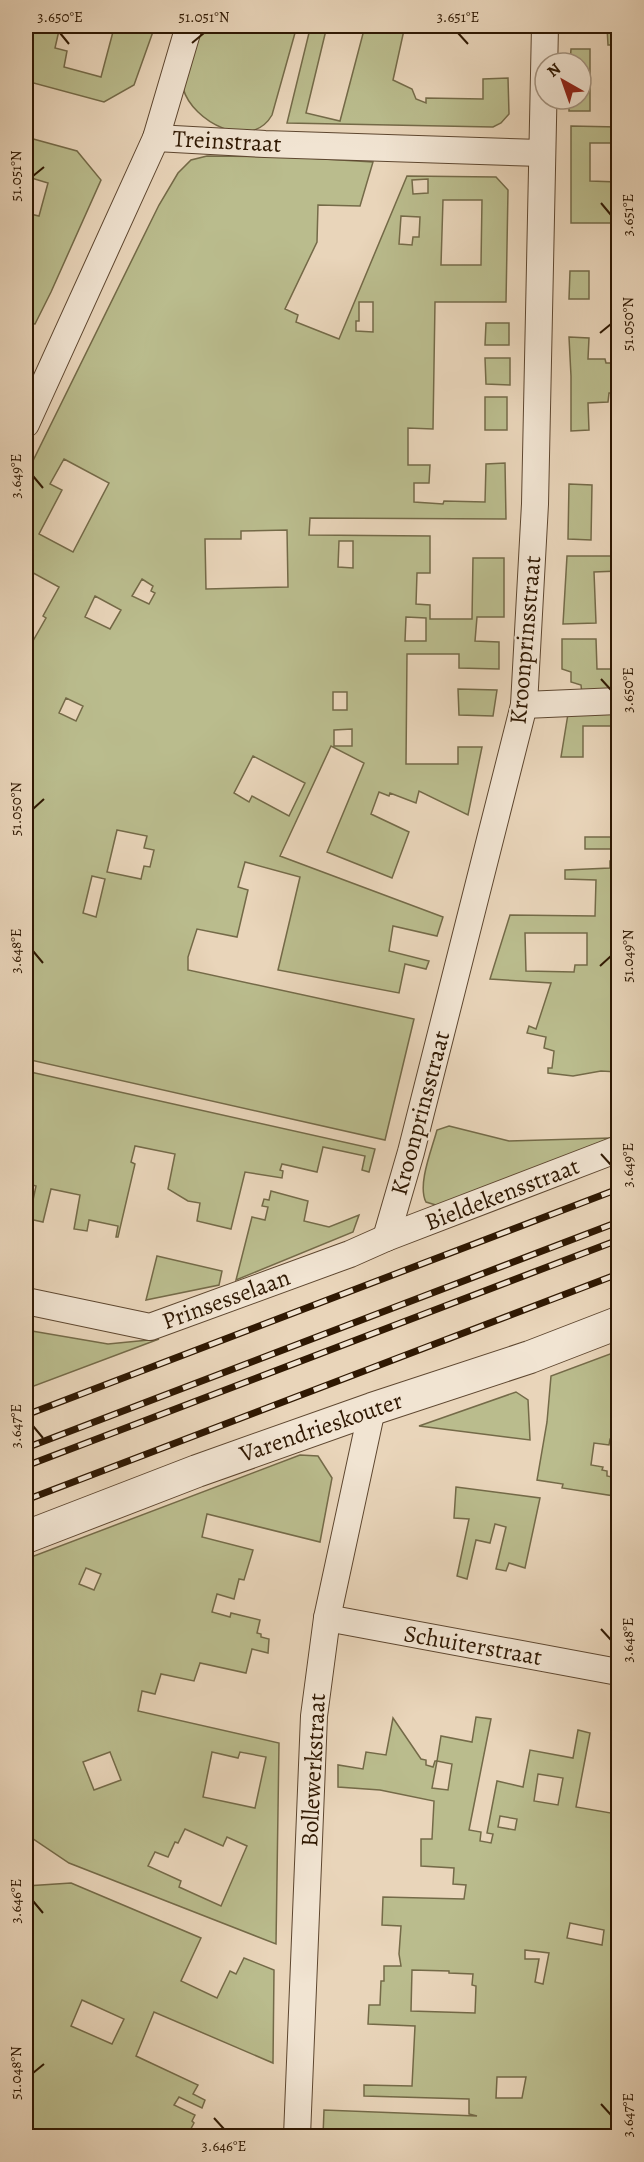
<svg xmlns="http://www.w3.org/2000/svg" width="644" height="2162" font-family="Alegreya,serif">
	<style>
		.green { fill: #babc8d; stroke: #746a48; stroke-width: 1.5; fill-rule: evenodd }
		.lines { fill: none; stroke-linecap: round; stroke-linejoin: round }
		.minor-casing { stroke: #5e4730; stroke-width: 28 }
		.tertiary-casing { stroke: #5e4730; stroke-width: 34 }
		.minor { stroke: #f1e4d2; stroke-width: 26 }
		.tertiary { stroke: #f1e4d2; stroke-width: 32 }
		.rail-casing { stroke: #2f1802; stroke-width: 7 }
		.rail { stroke: #f1e4d2; stroke-width: 4.5; stroke-dasharray: 14; stroke-linecap: butt }
		.ticks { fill: none; stroke: #2f1802; stroke-width: 2 }
		.labels { text-anchor: middle; stroke-width: 4.5; stroke-linejoin: round; paint-order: stroke }
		.street-label { font-size: 24px; fill: #2f1802; stroke: #f1e4d2 }
		.neatline { fill: none; stroke: #2f1802; stroke-width: 2 }
		.ticks-label { font-size: 15px; text-anchor: middle; fill: #2f1802 }
	</style>
	<rect width="100%" height="100%" fill="#e9d5ba"/>
	<filter id="stains"><feTurbulence type="fractalNoise" baseFrequency=".00333" numOctaves="4"/><feColorMatrix values="0 0 0 0 .2 0 0 0 0 .09 0 0 0 0 .02 0 0 0 .5 -.17"/></filter>
	<radialGradient id="worn" r=".72"><stop offset=".6" stop-color="#630" stop-opacity="0"/><stop offset="1" stop-color="#630" stop-opacity=".3"/></radialGradient>
	<g class="green">
		<path d="M26 26H60L55 48 67 51 64 67 101 77 114 28 105 26H155L134 85 104 102 26 81Z"/>
		<path d="M197 26H293L295 33 272 115C251 152 192 122 183 88 180 79 194 37 197 26Z"/>
		<path d="M308 26H327L306 113 340 121 365 26H384L404 30 393 80 412 89 416 99 426 103V98L483 99V79L508 78 509 114 501 123 493 127 287 123 309 33Z"/>
		<path d="M574 26H618V45H608L607 27Z"/>
		<path d="M571 49H590V111H569V99H581V63H570Z"/>
		<path d="M571 126 618 127V143H590V181L618 182V223H571Z"/>
		<path d="M26 137 77 151 101 180 51 292 35 324 26 323V213L39 216 48 183 28 177 32 161 26 159Z"/>
		<path d="M207 156 291 157 373 162 360 206 318 205 317 242 285 309 298 315 296 322 339 339 407 176 496 177 508 190 506 302H435L433 429 408 428V465H430L429 483H414V502L443 504 444 501 485 502 486 464 505 463 506 519 310 518 309 535 430 536V573H417L416 604 430 605V619H472L473 558H504V617H477L475 641 499 642V669L459 668V654H407L406 764H458V747H482L468 815 419 791 416 803 390 793 389 796 379 792 371 814 409 832 392 878 327 852 364 763 331 746 280 856 443 917 437 936 393 926 389 951 429 961 426 969 405 964 399 993 278 970 300 877 245 862 238 887 248 890 237 937 197 929 188 957V970L414 1019 385 1140 26 1059V644L30 646 46 618 43 616 59 587 26 569V475L159 205 178 173 191 160ZM428 179V193L413 194 412 180ZM443 200H482L481 265H441ZM401 216 420 217 419 237H413L412 245 399 244ZM359 302H373V332L356 331V321H359ZM64 459 109 483 73 552 39 534 62 490 50 484ZM287 530 288 587 206 589 205 539H241V531ZM339 541H353V568L338 567ZM142 579 153 586 151 591 155 593 149 604 132 596ZM95 596 121 610 110 629 85 617ZM406 617 426 618V641H405ZM333 692H347V710H333ZM66 698 83 706 76 721 59 713ZM352 729V746H334V730ZM253 756 305 783 289 816 252 796 249 802 234 793ZM117 830 147 836 144 848 154 850 150 867 144 866 141 879 107 872ZM92 876 105 879 96 917 83 913Z"/>
		<path d="M570 271H589V299H569Z"/>
		<path d="M486 323H509V345H485Z"/>
		<path d="M569 337 589 338 588 359H605L606 363H618V393H609L608 402 588 403 589 430 571 431V376Z"/>
		<path d="M485 358H510V385L486 384Z"/>
		<rect x="485" y="397" width="22" height="33"/>
		<path d="M569 484 592 485 591 540 568 539Z"/>
		<path d="M567 556H618V571L594 572 596 623 563 624Z"/>
		<path d="M562 639H596L597 669H618V693L582 694 581 685 571 682V672L562 669Z"/>
		<path d="M458 689 497 690 493 716 459 715Z"/>
		<path d="M568 714H618V741H615L614 726H583V757H561Z"/>
		<rect x="585" y="837" width="33" height="12"/>
		<path d="M610 861H618V1072L601 1071 573 1076 548 1073V1068H552L554 1051 544 1048 546 1037 527 1033 529 1026 536 1029 551 983 490 979 510 915 595 916 596 880 565 879V870L610 868ZM525 933H587V965H575L574 972 526 971Z"/>
		<path d="M26 1071 375 1149 369 1172 362 1170 365 1156 323 1147 317 1172 282 1164 280 1170 283 1171 282 1178 245 1172 231 1229 197 1221 200 1203 188 1201 168 1189 175 1154 135 1146 131 1162 135 1164 118 1237H116L118 1226 89 1220 87 1231 74 1229 80 1195 51 1189 43 1222 29 1219 36 1186 26 1183Z"/>
		<path d="M449 1126 509 1141 611 1138 439 1206 426 1202C417 1185 432 1149 437 1130Z"/>
		<path d="M271 1191 308 1201 304 1221 329 1227 359 1215 353 1232 236 1280 252 1217 265 1220 268 1207 262 1206 264 1199 269 1200Z"/>
		<path d="M157 1256 222 1271 219 1285 146 1300Z"/>
		<path d="M26 1330 108 1344 159 1339 26 1389Z"/>
		<path d="M618 1351V1440L610 1439 609 1445 594 1443 591 1465 603 1467 602 1470 607 1471V1476L612 1477 611 1483 618 1484V1499L614 1498V1496L562 1488 563 1484 537 1480 547 1422 551 1376Z"/>
		<path d="M516 1392 528 1400 530 1440 419 1426Z"/>
		<path d="M300 1455 318 1456 332 1478 320 1542 207 1514 202 1537 253 1550 244 1580 239 1579 234 1599 217 1594 212 1612 230 1617 231 1613 260 1620 257 1633 261 1634V1637L269 1639 268 1653 252 1649 246 1673 200 1663 194 1681 161 1674 155 1694 142 1691 138 1711 279 1743 276 1944 69 1863 26 1834V1559ZM86 1568 101 1574 94 1590 79 1584ZM110 1752 121 1780 94 1790 83 1762ZM212 1752 238 1758 240 1752 266 1757 255 1808 203 1797ZM185 1829 223 1846 227 1837 247 1846 221 1906 179 1887 181 1881 148 1866 155 1852 168 1857 175 1842 178 1843Z"/>
		<path d="M456 1487 540 1498 525 1568 509 1563 506 1571 496 1569 506 1527 495 1524 490 1543 476 1540 467 1579 457 1576 469 1519 454 1518Z"/>
		<path d="M476 1717 491 1719 469 1830 481 1832 480 1841 491 1843 493 1834 487 1833 497 1781 523 1787 530 1750 573 1758 578 1730 590 1733 576 1807 616 1814 618 1805V2135L323 2136 324 2110 477 2116 469 2114V2099L364 2096V2085L412 2086 415 2026 368 2024 369 2005H380L381 1981H384V1966H401L399 1954 401 1926 382 1925 383 1897 464 1899 466 1885 453 1884 454 1868 421 1866V1839H432L434 1801 380 1790 338 1787V1765L363 1769 366 1752 386 1755 393 1718 421 1759 426 1760V1765L433 1767 435 1761H437L441 1736 472 1742ZM437 1761 452 1764 448 1790 432 1788ZM538 1774 563 1778 558 1805 534 1801ZM500 1816 517 1819 515 1830 498 1827ZM570 1923 604 1930 602 1945 567 1938ZM525 1950 549 1953 543 1984 535 1982 539 1959H525ZM412 1970 449 1971V1973L473 1974 472 1985 476 1986 475 2013 411 2011ZM497 2077H526L522 2098H496Z"/>
		<path d="M71 1883 201 1938 181 1981 217 1998 230 1971 236 1974 244 1958 274 1970 273 2063 154 2012 136 2056 198 2085 193 2094 205 2100 202 2108 179 2097 174 2105 195 2115 192 2121 194 2123 187 2136H26V1886ZM82 2000 124 2019 112 2044 71 2026Z"/>
	</g>
	<g class="lines">
		<g class="minor-casing">
			<g id="minor">
				<path d="M156 138 265 144 541 153"/>
				<path d="M26 424 156 138 189 26"/>
				<path d="M524 705 618 701"/>
				<path d="M386 1238 411 1152 524 705 535 504 545 26"/>
				<path d="M26 1301 150 1327 350 1254 386 1238 618 1149"/>
				<path d="M327 1618 618 1672"/>
				<path d="M297 2136 314 1716 327 1618 372 1409"/>
			</g>
		</g>
		<g class="tertiary-casing">
			<path id="tertiary" d="M26 1537 197 1471 372 1409 530 1357 618 1323"/>
		</g>
		<use href="#minor" class="minor"/>
		<use href="#tertiary" class="tertiary"/>
		<g class="rail-casing">
			<g id="rail">
				<path d="M26 1415 618 1189"/>
				<path d="M26 1448 618 1222"/>
				<path d="M26 1466 618 1240"/>
				<path d="M26 1500 618 1274"/>
			</g>
		</g>
		<use href="#rail" class="rail"/>
	</g>
	<path class="ticks" d="M60 33 69 44M458 33 468 44M192 43 204 33M33 176 44 167M601 203 611 215M600 333 611 324M33 476 43 488M601 679 611 690M33 809 44 799M33 951 43 963M600 966 611 956M601 1154 611 1165M33 1426 43 1438M601 1629 611 1640M33 1901 43 1913M33 2073 44 2064M601 2104 611 2115M214 2118 224 2129"/>
	<g class="labels">
		<g class="street-label">
			<text transform="translate(227 141) rotate(3)" y="8">Treinstraat</text>
			<text transform="translate(525 640) rotate(-85)" y="8">Kroonprinsstraat</text>
			<text transform="translate(420 1113) rotate(-75)" y="8">Kroonprinsstraat</text>
			<text transform="translate(502 1194) rotate(-21)" y="8">Bieldekensstraat</text>
			<text transform="translate(226 1299) rotate(-20)" y="8">Prinsesselaan</text>
			<text transform="translate(321 1427) rotate(-19)" y="8">Varendrieskouter</text>
			<text transform="translate(473 1645) rotate(10)" y="8">Schuiterstraat</text>
			<text transform="translate(313 1770) rotate(-87)" y="8">Bollewerkstraat</text>
		</g>
	</g>
	<rect width="644" height="2162" fill="none" stroke="#e9d5ba" stroke-width="66"/>
	<g transform="translate(563 81) rotate(320)"><circle r="28" fill="#f1e4d2" stroke="#a3927f" stroke-width="1.5"/>
	<path d="M0-4.5L10 22L0 15L-10 22Z" fill="#8f2418"/>
	<text y="-9" font-size="16" font-weight="bold" text-anchor="middle" fill="#2f1802">N</text>
	</g>
	<rect x="33" y="33" width="578" height="2096" class="neatline"/>
	<g class="ticks-label">
		<text x="60" y="22">3.650°E</text>
		<text x="204" y="22">51.051°N</text>
		<text x="458" y="22">3.651°E</text>
		<text transform="translate(16 176) rotate(-90)" y="5">51.051°N</text>
		<text transform="translate(628 215) rotate(-90)" y="5">3.651°E</text>
		<text transform="translate(628 324) rotate(-90)" y="5">51.050°N</text>
		<text transform="translate(16 476) rotate(-90)" y="5">3.649°E</text>
		<text transform="translate(628 690) rotate(-90)" y="5">3.650°E</text>
		<text transform="translate(16 809) rotate(-90)" y="5">51.050°N</text>
		<text transform="translate(16 951) rotate(-90)" y="5">3.648°E</text>
		<text transform="translate(628 956) rotate(-90)" y="5">51.049°N</text>
		<text transform="translate(628 1165) rotate(-90)" y="5">3.649°E</text>
		<text transform="translate(16 1426) rotate(-90)" y="5">3.647°E</text>
		<text transform="translate(628 1640) rotate(-90)" y="5">3.648°E</text>
		<text transform="translate(16 1901) rotate(-90)" y="5">3.646°E</text>
		<text transform="translate(16 2073) rotate(-90)" y="5">51.048°N</text>
		<text transform="translate(628 2115) rotate(-90)" y="5">3.647°E</text>
		<text x="224" y="2151">3.646°E</text>
	</g>
	<rect width="100%" height="100%" filter="url(#stains)"/>
	<rect width="100%" height="100%" fill="url(#worn)"/>
</svg>
